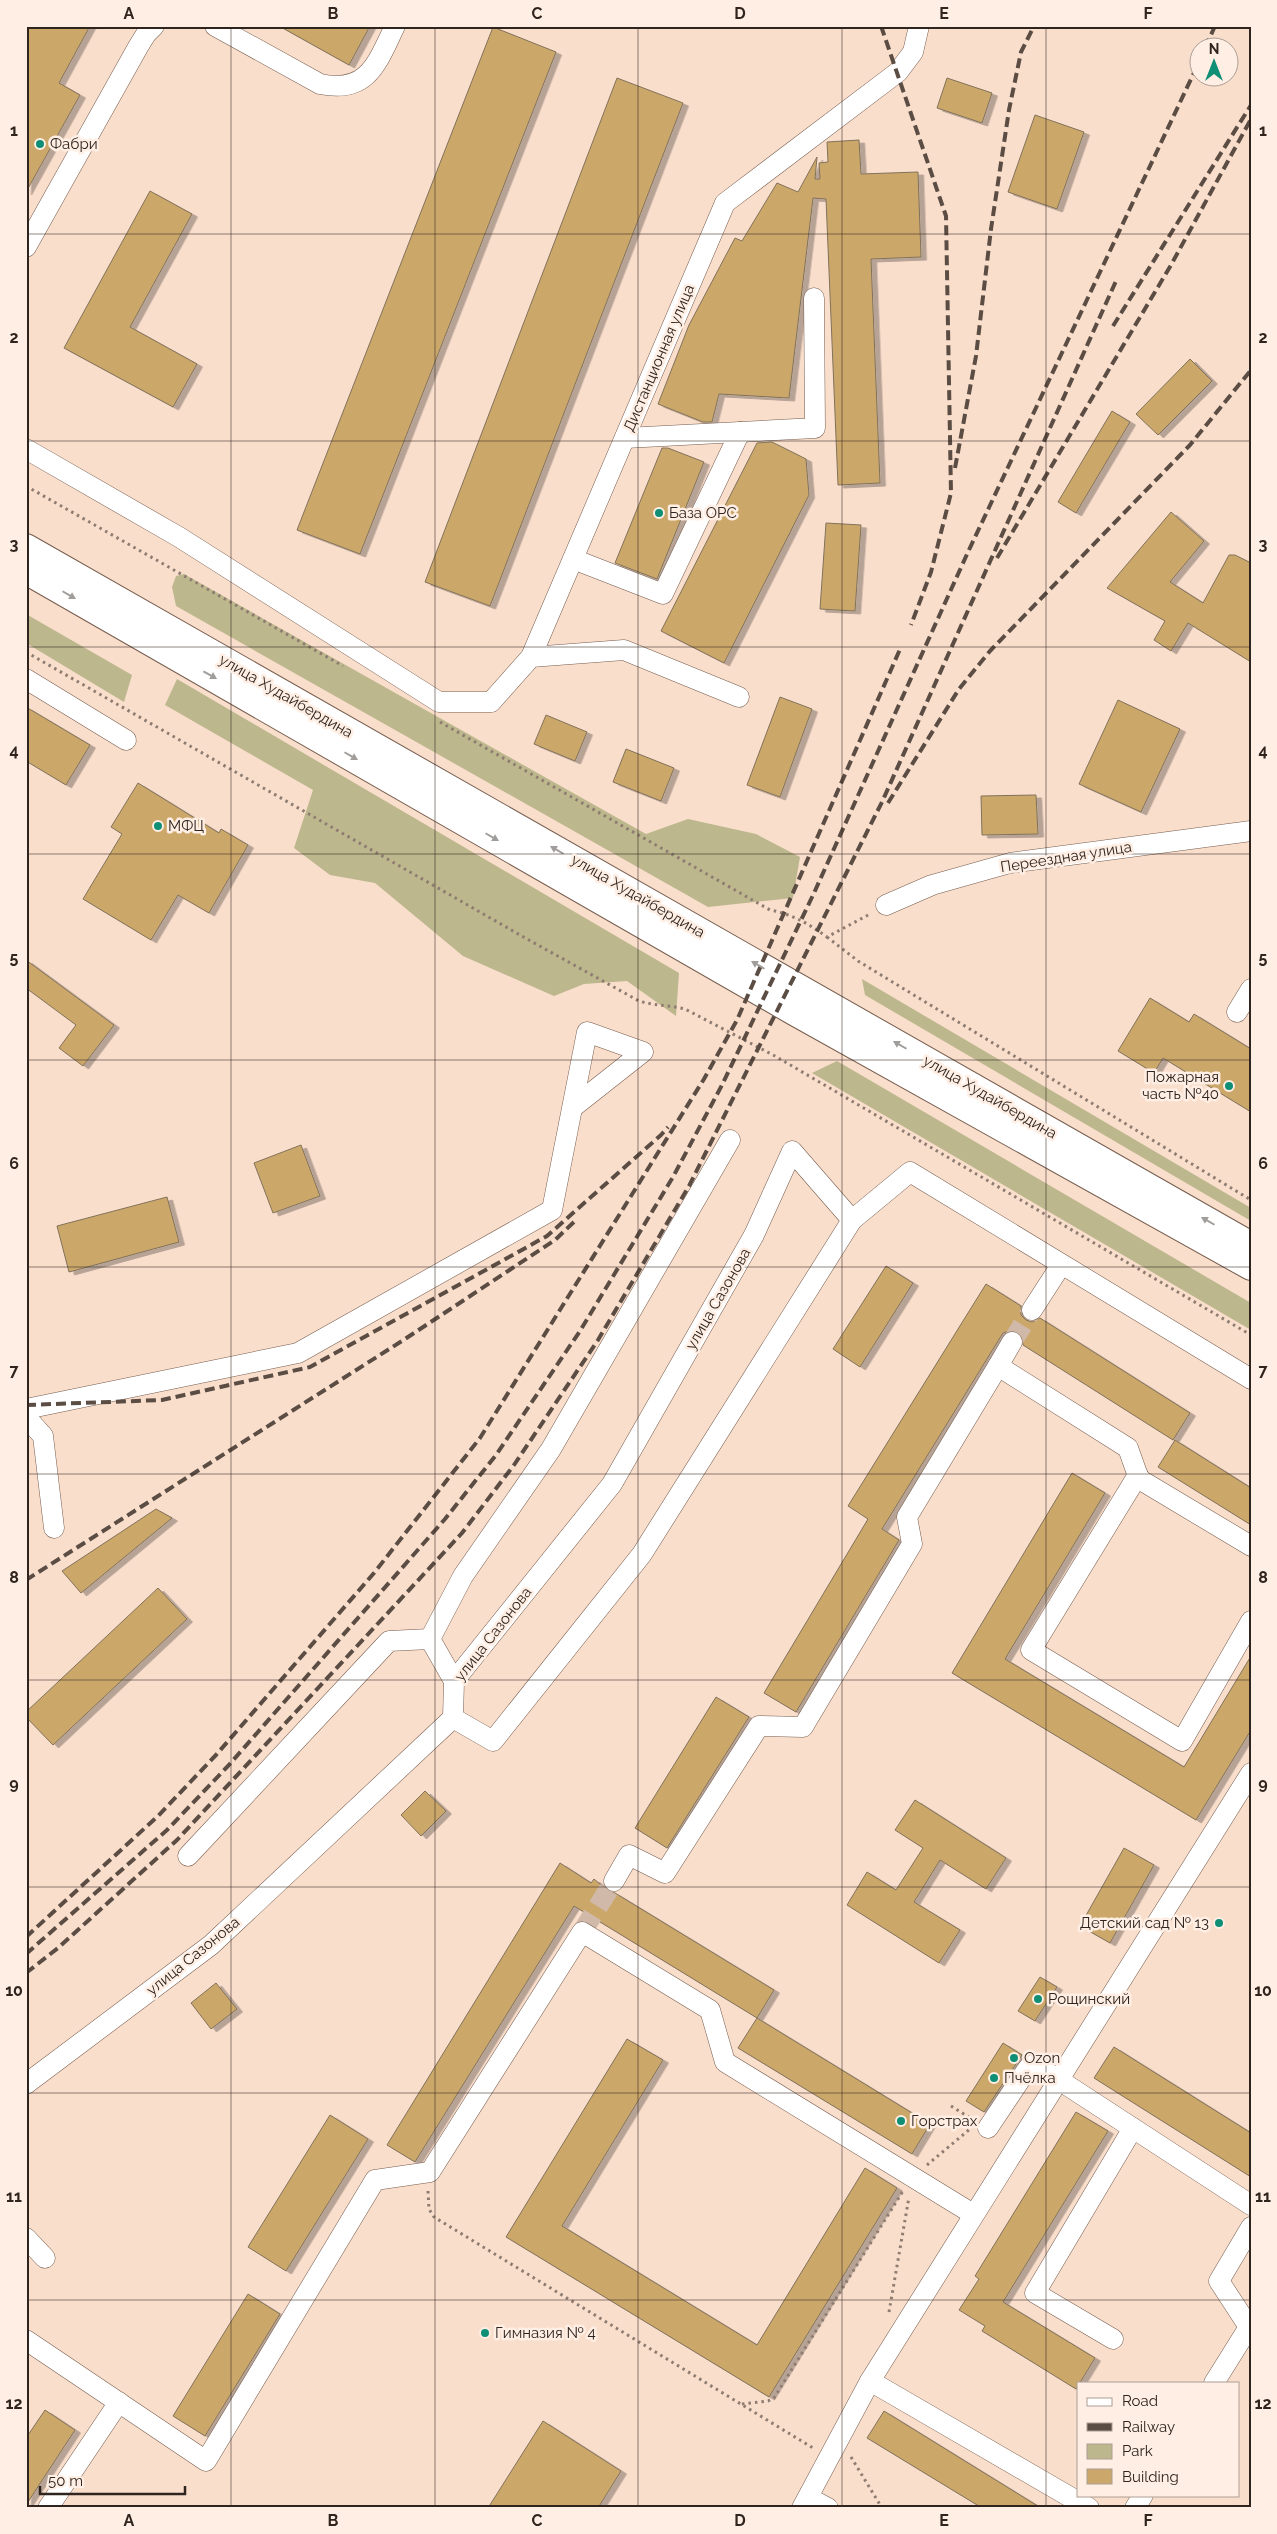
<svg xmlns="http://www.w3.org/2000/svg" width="1277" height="2534" font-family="Raleway,sans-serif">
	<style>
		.green { fill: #bcb78d }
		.building { fill: #cca76b; stroke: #81725a; filter: url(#shadow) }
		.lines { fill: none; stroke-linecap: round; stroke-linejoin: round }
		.minor-tunnel { stroke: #d1b9a9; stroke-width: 20; stroke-dasharray: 20 10; stroke-linecap: butt }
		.minor-casing { stroke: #755c4d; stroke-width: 21 }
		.major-casing { stroke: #755c4d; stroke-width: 28 }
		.path { stroke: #8e7c70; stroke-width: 3; stroke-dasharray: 2.5 4; stroke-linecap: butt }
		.minor { stroke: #fff; stroke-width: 20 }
		.major { stroke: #fff; stroke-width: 26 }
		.rail { stroke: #5b4d43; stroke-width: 4; stroke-dasharray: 10 5; stroke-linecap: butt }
		.oneway { fill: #a19d9a }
		.grid { fill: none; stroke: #2f251e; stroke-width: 1; stroke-opacity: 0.55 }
		.poi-dot { fill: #0e8f76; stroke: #ffeee3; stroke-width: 2 }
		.labels { text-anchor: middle; stroke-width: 5; stroke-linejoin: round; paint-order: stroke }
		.poi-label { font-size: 15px; fill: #2f251e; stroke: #ffeee3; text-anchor: start }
		.street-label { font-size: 15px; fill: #2f251e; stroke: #ffeee3 }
		.neatline { fill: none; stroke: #2f251e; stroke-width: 2 }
		.grid-label { font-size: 16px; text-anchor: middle; font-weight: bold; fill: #2f251e }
	</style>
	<defs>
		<filter id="shadow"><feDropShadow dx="5.5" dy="3" stdDeviation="0" flood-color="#0004"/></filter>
	</defs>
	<rect width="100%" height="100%" fill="#fadecc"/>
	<g class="green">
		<path d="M184 574 646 834 688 819 756 834 800 857 793 898 708 907 176 606 172 587 176 576Z"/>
		<path d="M26 614 132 675 124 702 26 643Z"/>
		<path d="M177 679 679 973 676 1016 627 981 584 984 554 996 463 956 375 883 330 875 294 848 313 790 165 705Z"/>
		<path d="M862 979 1251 1208V1221L865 995Z"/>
		<path d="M837 1061 1251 1303V1330L812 1073Z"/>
	</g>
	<g class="building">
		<path d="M26 26H90L59 83 80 95 26 192Z"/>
		<path d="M279 26H370L349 65Z"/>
		<path d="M493 27 556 52 360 554 297 530Z"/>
		<path d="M617 78 683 103 490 606 425 582Z"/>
		<path d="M947 78 992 93 982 123 937 108Z"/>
		<path d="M1035 115 1084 132 1057 209 1008 192Z"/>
		<path d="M859 140 861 174 918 172 921 257 871 259 880 483 838 485 826 199 813 198 789 398 719 394 712 422H703L658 404 689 325 735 238 742 241 777 183 798 192 817 157 815 179H820L819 163 828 162 827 142Z"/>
		<path d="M150 191 192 214 130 327 197 364 173 407 64 348Z"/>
		<path d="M1190 359 1212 381 1158 435 1136 414Z"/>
		<path d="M1112 411 1130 422 1076 513 1058 502Z"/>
		<path d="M772 442 806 459 809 495 724 663 661 631 757 443Z"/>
		<path d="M662 448H668L704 462 657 579 615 563Z"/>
		<path d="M1171 512 1204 541 1170 582 1203 603 1229 555H1235L1251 563V662L1188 623 1171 651 1154 640 1165 621 1107 588Z"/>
		<path d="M826 523 861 525 855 611 820 609Z"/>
		<path d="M780 697 812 709 780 797 747 785Z"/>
		<path d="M1118 700 1180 729 1141 812 1079 784Z"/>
		<path d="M26 707 90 745 66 785 26 761Z"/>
		<path d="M546 715 587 732 575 761 534 744Z"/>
		<path d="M626 749 674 768 661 801 613 782Z"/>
		<path d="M138 783 219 833 221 829 248 845 209 913 178 895 151 940 83 899 122 834 111 827Z"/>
		<path d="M1036 795 1038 834 982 835 981 796Z"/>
		<path d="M26 960 114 1025 83 1066 59 1048 76 1025 26 988Z"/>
		<path d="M1150 998 1189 1022 1194 1014 1251 1049V1112L1163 1058 1154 1073 1118 1051Z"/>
		<path d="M301 1145 320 1196 273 1213 254 1163Z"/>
		<path d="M167 1197 179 1242 69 1272 57 1226Z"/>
		<path d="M886 1266 913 1283 860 1367 833 1349Z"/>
		<path d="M986 1284 1021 1306V1315L1026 1320 1032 1322 1040 1318 1190 1413 1173 1440 1023 1345 1022 1337 1018 1332 1012 1330 1003 1333 882 1529 899 1540 796 1712 764 1693 868 1519 848 1506Z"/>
		<path d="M1175 1440 1251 1488V1525L1158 1467Z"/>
		<path d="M1072 1473 1105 1493 1005 1659 1184 1767 1251 1656V1730L1196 1820 952 1673Z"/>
		<path d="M156 1509 172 1518 81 1593 62 1571Z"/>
		<path d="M158 1588 187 1619 53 1745 26 1717V1712Z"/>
		<path d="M716 1697 749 1717 667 1848 635 1828Z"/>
		<path d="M425 1791 446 1811 421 1836 401 1815Z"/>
		<path d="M915 1800 1006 1858 986 1889 940 1860 914 1902 960 1930 939 1963 847 1905 867 1872 896 1890 923 1848 895 1830Z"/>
		<path d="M1124 1848 1154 1865 1110 1943 1080 1926Z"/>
		<path d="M560 1863 591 1883 594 1879 608 1891 615 1893 774 1990 757 2018 574 1906 415 2162 387 2145Z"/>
		<path d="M1040 1977 1057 1987 1035 2021 1018 2011Z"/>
		<path d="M216 1983 237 2009 211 2029 191 2003Z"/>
		<path d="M757 2018 930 2124 912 2154 738 2048Z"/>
		<path d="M627 2039 663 2060 562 2226 757 2345 865 2168 897 2188 769 2397 506 2237Z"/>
		<path d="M1003 2043 1022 2055 984 2112 966 2101Z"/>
		<path d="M1114 2047 1251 2133V2177L1094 2078Z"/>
		<path d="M1076 2112 1108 2131 1003 2302 1095 2358 1076 2389 982 2331 985 2326 959 2310 979 2279 975 2276Z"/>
		<path d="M330 2115 368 2139 286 2271 248 2247Z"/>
		<path d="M248 2294 280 2314 205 2436 173 2416Z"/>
		<path d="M45 2410 75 2430 26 2505V2438Z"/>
		<path d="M884 2411 1041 2508H982L867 2438Z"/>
		<path d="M543 2421 621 2471 598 2508H488Z"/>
	</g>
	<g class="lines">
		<g class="minor-tunnel">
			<path d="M1012 1342 1032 1310"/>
			<path d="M582 1932 614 1881"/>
		</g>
		<g class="minor-casing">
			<g id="minor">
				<path d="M215 26 320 84C368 94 377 63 395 26"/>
				<path d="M26 247 138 47 146 34 154 26"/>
				<path d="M625 438 815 428 814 298"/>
				<path d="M26 449 179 537 439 702H491L531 657 725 203 898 72 913 52 919 26"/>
				<path d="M573 559 663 594 740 432"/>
				<path d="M531 657 624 650 739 697"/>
				<path d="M26 679 126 740"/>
				<path d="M886 905 932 885 1010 863 1251 831"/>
				<path d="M1237 1012 1251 989"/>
				<path d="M852 1220 910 1172 1251 1379"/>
				<path d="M1032 1310 1061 1265"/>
				<path d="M1012 1342 998 1366 1128 1448 1139 1479 1251 1546"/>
				<path d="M26 1409 298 1353 552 1210 587 1032 643 1052 572 1108"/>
				<path d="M26 1417 43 1436 54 1528"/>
				<path d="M1138 1475 1031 1650 1182 1741 1251 1621"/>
				<path d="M454 1681 430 1639 463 1576 551 1449 730 1140"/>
				<path d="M188 1856 389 1641 430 1639"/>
				<path d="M614 1881 629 1855 665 1873 759 1726 803 1727 912 1544 907 1517 998 1366"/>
				<path d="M26 2084 211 1945 453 1718 454 1681 612 1484 754 1235 792 1151 852 1220 642 1554 493 1741 453 1718"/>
				<path d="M988 2128 1026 2071 1030 2066 1036 2065 1251 2205"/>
				<path d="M26 2238 45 2258"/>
				<path d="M1113 2339 1035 2293 1133 2128"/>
				<path d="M26 2340 206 2461 375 2180 430 2172 582 1932 710 2010 725 2062 973 2214"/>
				<path d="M870 2381 1089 2508"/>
				<path d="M1214 2383 1249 2327 1219 2281 1251 2227"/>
				<path d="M809 2498 828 2508"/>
				<path d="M48 2508 119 2402"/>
				<path d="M802 2508 870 2381 1251 1773"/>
				<path d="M1135 2508 1143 2495"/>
			</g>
		</g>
		<g class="major-casing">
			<g id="major">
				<path d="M26 547 1251 1245"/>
				<path d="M26 571 794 1012 1251 1267"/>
			</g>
		</g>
		<g class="path">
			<path d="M26 486 343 666"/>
			<path d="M26 652 527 939 639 1001C655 1006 670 1005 685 1009L775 1056 1251 1335"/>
			<path d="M440 722 770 910C792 914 809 924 827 937L870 914"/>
			<path d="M827 937 858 961 1251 1200"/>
			<path d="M951 2106 972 2119"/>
			<path d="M927 2165 970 2129"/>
			<path d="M428 2191 429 2209 434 2217 813 2448"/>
			<path d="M889 2312 909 2197"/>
			<path d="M742 2404 768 2401 774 2398 903 2191"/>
			<path d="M851 2457 882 2508"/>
		</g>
		<use href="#minor" class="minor"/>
		<use href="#major" class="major"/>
		<g class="rail">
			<path d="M881 26 946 216 951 493 931 572 911 625"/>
			<path d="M1205 48 1215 26"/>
			<path d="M1113 326 1251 105"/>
			<path d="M955 468 976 356 991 229 1009 110 1021 52 1034 26"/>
			<path d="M997 558 1171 265 1251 119"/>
			<path d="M888 803 959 689 990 651 1190 445 1251 370"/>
			<path d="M26 1405 162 1400 310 1367 547 1236 661 1135 668 1127"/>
			<path d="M26 1580 405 1339 555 1240 576 1220"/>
			<path d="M26 1937 158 1816 216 1755 374 1573 480 1438 704 1079 737 1020 901 647"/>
			<path d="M26 1954 167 1830 228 1766 445 1519 496 1455 580 1331 673 1177 722 1085 814 893 968 552 1200 60"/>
			<path d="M26 1973 58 1948 177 1840 462 1533 514 1465 598 1340 689 1186 882 802 1116 281"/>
		</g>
	</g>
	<defs><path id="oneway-solid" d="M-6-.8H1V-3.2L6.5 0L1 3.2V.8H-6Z" transform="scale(1.25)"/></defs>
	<g class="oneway">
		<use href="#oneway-solid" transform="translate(69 595) rotate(30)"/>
		<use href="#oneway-solid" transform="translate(210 675) rotate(29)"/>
		<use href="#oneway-solid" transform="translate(351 756) rotate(30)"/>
		<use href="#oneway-solid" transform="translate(492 837) rotate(30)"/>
		<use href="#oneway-solid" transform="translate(557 850) rotate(-150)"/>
		<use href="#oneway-solid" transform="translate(758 965) rotate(-150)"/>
		<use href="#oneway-solid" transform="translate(900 1045) rotate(-150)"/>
		<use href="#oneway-solid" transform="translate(1208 1221) rotate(-150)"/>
	</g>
	<path class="grid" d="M231 26V2508M435 26V2508M638 26V2508M842 26V2508M1046 26V2508M26 234H1251M26 441H1251M26 647H1251M26 854H1251M26 1060H1251M26 1267H1251M26 1474H1251M26 1680H1251M26 1887H1251M26 2093H1251M26 2300H1251"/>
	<g class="poi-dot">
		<circle cx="40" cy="144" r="5"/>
		<circle cx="659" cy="513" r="5"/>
		<circle cx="158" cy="826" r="5"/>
		<circle cx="1229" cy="1086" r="5"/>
		<circle cx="1219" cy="1923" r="5"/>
		<circle cx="1038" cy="1999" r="5"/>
		<circle cx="1014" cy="2058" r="5"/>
		<circle cx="994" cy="2078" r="5"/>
		<circle cx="901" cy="2121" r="5"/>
		<circle cx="485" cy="2333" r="5"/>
	</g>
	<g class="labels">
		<g class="poi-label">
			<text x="50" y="149">Фабри</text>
			<text x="669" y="518">База ОРС</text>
			<text x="168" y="831">МФЦ</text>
			<text x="1219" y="1082" text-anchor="end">Пожарная<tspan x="1219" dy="17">часть №40</tspan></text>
			<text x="1209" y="1928" text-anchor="end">Детский сад № 13</text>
			<text x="1048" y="2004">Рощинский</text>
			<text x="1024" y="2063">Ozon</text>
			<text x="1004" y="2083">Пчёлка</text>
			<text x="911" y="2126">Горстрах</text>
			<text x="495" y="2338">Гимназия № 4</text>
		</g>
		<g class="street-label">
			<text transform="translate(659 358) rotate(-67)" y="5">Дистанционная улица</text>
			<text transform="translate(286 696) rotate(30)" y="5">улица Худайбердина</text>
			<text transform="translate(1066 857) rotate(-9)" y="5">Переездная улица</text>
			<text transform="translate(638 896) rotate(30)" y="5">улица Худайбердина</text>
			<text transform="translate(990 1097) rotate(30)" y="5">улица Худайбердина</text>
			<text transform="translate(718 1299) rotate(-60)" y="5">улица Сазонова</text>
			<text transform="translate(493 1634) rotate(-52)" y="5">улица Сазонова</text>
			<text transform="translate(193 1956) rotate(-39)" y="5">улица Сазонова</text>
		</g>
	</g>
	<rect width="1277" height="2534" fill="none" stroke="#ffeee3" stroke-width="55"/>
	<rect x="1077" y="2382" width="162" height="115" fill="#ffeee3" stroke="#ac9e94"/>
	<rect x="1087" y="2398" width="25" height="8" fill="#ffffff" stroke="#ac9e94"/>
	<text x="1122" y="2406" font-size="15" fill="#2f251e">Road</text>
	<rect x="1087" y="2423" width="25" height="8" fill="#5b4d43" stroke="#ac9e94"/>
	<text x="1122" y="2432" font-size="15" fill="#2f251e">Railway</text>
	<rect x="1087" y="2444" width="25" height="15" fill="#bcb78d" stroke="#ac9e94"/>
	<text x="1122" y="2456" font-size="15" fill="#2f251e">Park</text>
	<rect x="1087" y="2469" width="25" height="15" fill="#cca76b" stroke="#ac9e94"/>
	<text x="1122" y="2482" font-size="15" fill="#2f251e">Building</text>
	<g transform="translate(1214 62)"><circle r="24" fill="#ffeee3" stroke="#ac9e94"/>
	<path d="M0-4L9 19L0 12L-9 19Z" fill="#0e8f76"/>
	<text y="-8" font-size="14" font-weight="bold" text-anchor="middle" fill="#2f251e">N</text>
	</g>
	<path d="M40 2486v8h145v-8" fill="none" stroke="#2f251e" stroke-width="2.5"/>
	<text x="48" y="2486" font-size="15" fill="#2f251e" stroke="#ffeee3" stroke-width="4" paint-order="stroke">50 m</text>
	<rect x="28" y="28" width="1222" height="2478" class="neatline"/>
	<g class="grid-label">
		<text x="129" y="19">A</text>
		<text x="333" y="19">B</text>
		<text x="537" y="19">C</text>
		<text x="740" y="19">D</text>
		<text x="944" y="19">E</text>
		<text x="1148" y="19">F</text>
		<text x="14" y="136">1</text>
		<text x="1263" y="136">1</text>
		<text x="14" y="343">2</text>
		<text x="1263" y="343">2</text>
		<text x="14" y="550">3</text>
		<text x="1263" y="550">3</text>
		<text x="14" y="756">4</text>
		<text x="1263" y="756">4</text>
		<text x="14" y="963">5</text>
		<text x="1263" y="963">5</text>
		<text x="14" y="1169">6</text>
		<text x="1263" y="1169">6</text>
		<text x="14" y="1376">7</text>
		<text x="1263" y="1376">7</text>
		<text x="14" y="1583">8</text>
		<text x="1263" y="1583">8</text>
		<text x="14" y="1789">9</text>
		<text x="1263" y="1789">9</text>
		<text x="14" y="1996">10</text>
		<text x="1263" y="1996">10</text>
		<text x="14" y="2202">11</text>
		<text x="1263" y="2202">11</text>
		<text x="14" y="2409">12</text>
		<text x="1263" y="2409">12</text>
		<text x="129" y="2526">A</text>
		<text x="333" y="2526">B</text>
		<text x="537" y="2526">C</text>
		<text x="740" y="2526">D</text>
		<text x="944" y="2526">E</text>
		<text x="1148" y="2526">F</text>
	</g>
</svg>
